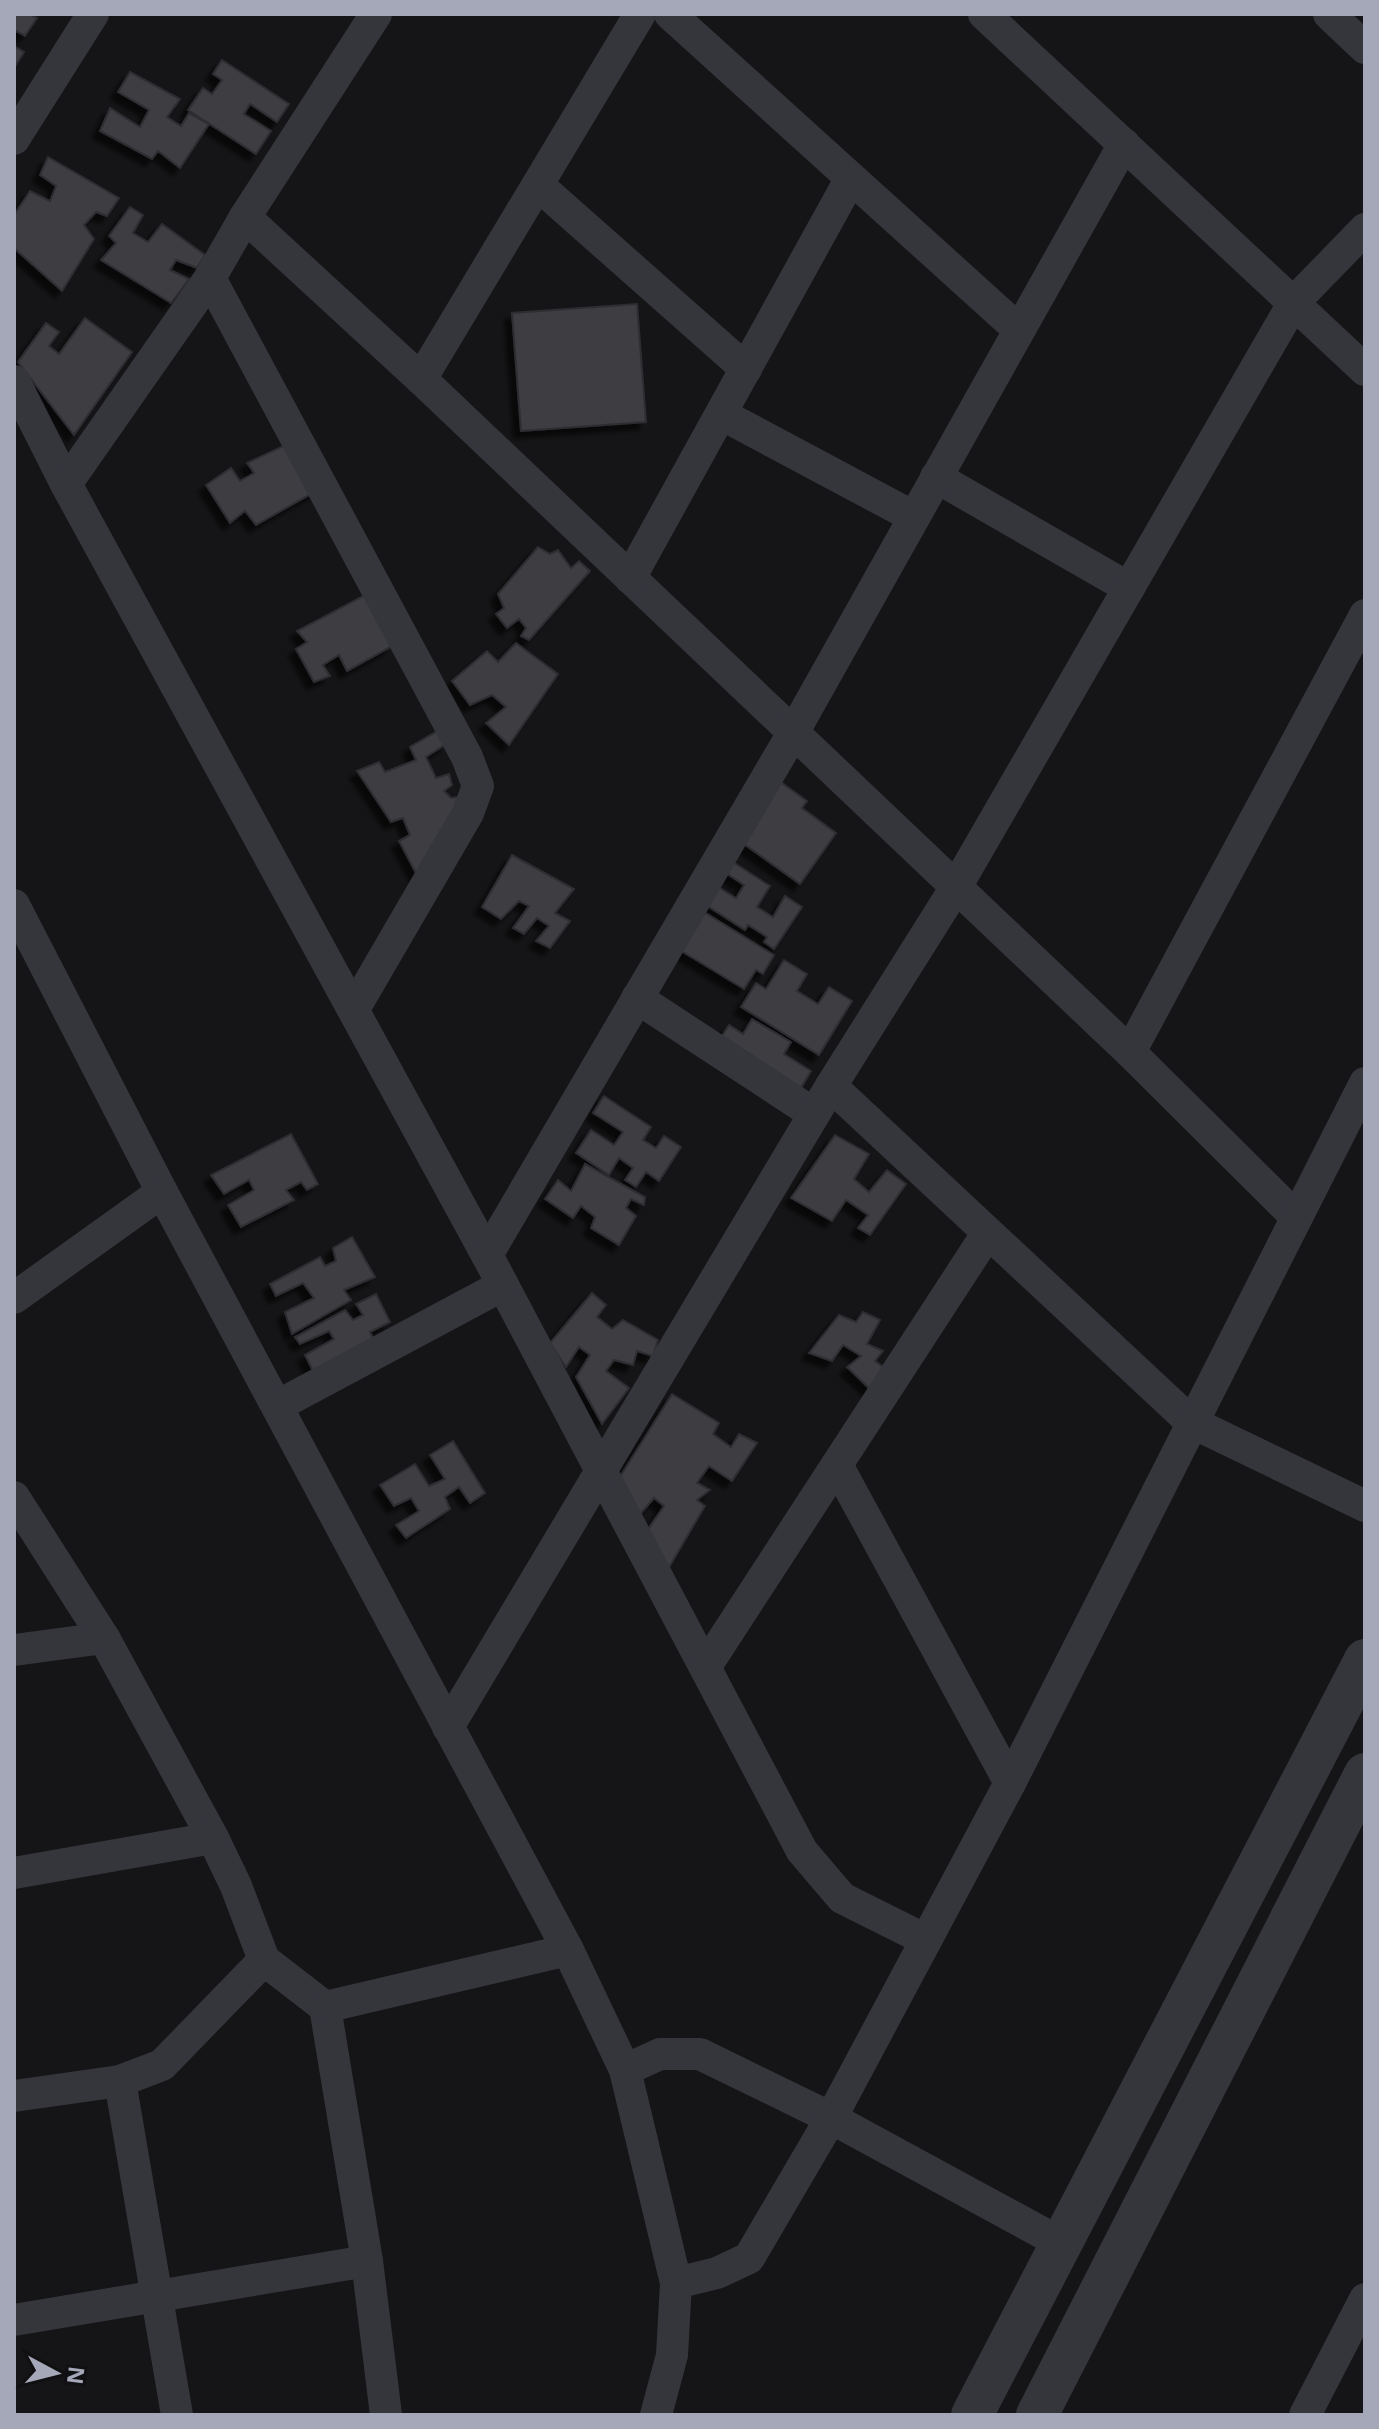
<svg xmlns="http://www.w3.org/2000/svg" width="1379" height="2429" font-family="'Noto Sans',sans-serif">
	<style>
		.building { fill: #3c3c42; stroke: #2f2e33; stroke-width: 2; filter: url(#shadow) }
		.lines { fill: none; stroke-linecap: round; stroke-linejoin: round }
		.minor { stroke: #35353c; stroke-width: 32 }
		.tertiary { stroke: #35353c; stroke-width: 42 }
	</style>
	<defs>
		<filter id="shadow"><feDropShadow dx="-7" dy="7" stdDeviation="2" flood-color="#0009"/></filter>
	</defs>
	<rect width="100%" height="100%" fill="#151517"/>
	<g class="building">
		<path d="M14 14H29L37 18 25 36 14 30Z"/>
		<path d="M14 46 24 52 14 68Z"/>
		<path d="M222 60 289 104 277 122 250 104 244 114 271 131 256 154 188 110 203 88 212 94 222 80 213 74Z"/>
		<path d="M130 72 180 99 167 117 181 126 189 113 209 124 180 168 158 151 152 159 100 131 110 108 140 127 149 110 118 92Z"/>
		<path d="M48 157 119 198 107 216 96 212 84 225 94 239 62 291 14 248V215L30 191 50 201 56 186 40 175Z"/>
		<path d="M130 207 143 215 133 233 148 242 162 224 205 255 197 268 176 260 170 270 189 279 171 303 101 260 116 243 109 236Z"/>
		<path d="M637 304 646 422 521 431 512 313Z"/>
		<path d="M85 318 132 352 74 435 18 362 46 323 59 332 49 346 59 354Z"/>
		<path d="M292 442 316 491 256 525 245 511 230 523 206 485 231 468 240 481 254 473 247 463Z"/>
		<path d="M538 547 550 554 558 550 571 568 579 561 590 571 529 640 521 636 526 628 519 619 507 628 496 614 504 608 498 594Z"/>
		<path d="M365 595 392 646 347 671 339 655 323 665 330 676 314 682 296 649 307 642 297 631Z"/>
		<path d="M516 643 558 674 509 745 486 723 506 707 492 695 470 705 452 681 487 651 498 662Z"/>
		<path d="M441 729 446 744 426 757 436 778 449 774 452 785 444 791 451 798 468 796 418 877 399 841 410 835 403 818 391 822 357 771 379 762 385 772 416 760 410 747Z"/>
		<path d="M775 778 807 801 802 808 836 833 800 884 734 837Z"/>
		<path d="M512 855 574 889 555 913 570 921 550 948 536 941 549 926 537 918 524 934 513 928 529 906 519 901 501 919 482 907Z"/>
		<path d="M725 857 770 886 757 907 773 917 785 896 802 907 774 949 764 942 767 937 748 925 745 930 698 900 710 882 736 898 744 885 718 868Z"/>
		<path d="M696 907 774 955 763 974 756 970 744 989 673 946Z"/>
		<path d="M784 960 807 974 797 991 818 1004 829 987 852 1001 819 1055 741 1007 756 983 766 989Z"/>
		<path d="M752 1019 791 1042 784 1054 811 1071 798 1093 717 1044 729 1025 743 1034Z"/>
		<path d="M604 1096 651 1127 643 1140 656 1148 664 1136 681 1147 659 1181 646 1172 636 1187 625 1180 633 1168 619 1158 609 1175 576 1153 591 1130 614 1145 623 1132 593 1113Z"/>
		<path d="M291 1134 318 1184 307 1190 301 1182 286 1190 294 1200 241 1227 228 1205 254 1190 249 1180 224 1194 211 1175Z"/>
		<path d="M835 1135 869 1154 854 1179 869 1192 887 1170 906 1184 870 1235 858 1228 868 1215 846 1200 832 1221 791 1198Z"/>
		<path d="M585 1164 645 1197 644 1205 631 1199 626 1208 636 1216 619 1245 591 1228 595 1217 581 1206 573 1218 545 1199 558 1180 571 1191Z"/>
		<path d="M352 1237 375 1277 344 1290 351 1300 292 1334 285 1312 314 1298 303 1283 276 1296 270 1284 320 1257 325 1266 336 1261 333 1248Z"/>
		<path d="M592 1293 606 1305 597 1317 612 1329 623 1320 658 1340 653 1356 637 1351 633 1365 614 1360 606 1371 629 1388 602 1424 576 1377 590 1355 579 1347 566 1367 550 1343Z"/>
		<path d="M376 1294 390 1322 370 1332 379 1350 319 1383 305 1355 334 1339 329 1331 300 1344 295 1337 345 1310 353 1320 363 1315 356 1304Z"/>
		<path d="M863 1312 880 1320 867 1344 883 1351 875 1361 890 1372 872 1391 847 1367 861 1356 843 1345 832 1361 809 1353 839 1315 856 1322Z"/>
		<path d="M672 1394 719 1423 713 1434 731 1447 739 1434 757 1443 732 1481 709 1466 697 1483 710 1490 697 1500 705 1506 668 1569 646 1532 664 1506 654 1498 636 1519 616 1483Z"/>
		<path d="M453 1441 485 1493 470 1503 459 1487 445 1497 450 1509 406 1538 396 1525 419 1511 411 1498 394 1506 380 1485 415 1464 429 1486 445 1479 430 1455Z"/>
	</g>
	<g class="lines">
		<g class="minor">
			<path d="M670 14 1019 330"/>
			<path d="M984 14 1365 370"/>
			<path d="M1329 14 1365 48"/>
			<path d="M14 139 93 14"/>
			<path d="M538 185 746 369"/>
			<path d="M245 217 421 379 1130 1052 1296 1217"/>
			<path d="M210 278 467 757 478 786 468 813 354 1009"/>
			<path d="M421 379 640 14"/>
			<path d="M14 381 66 484 487 1255 802 1851 842 1898 926 1940"/>
			<path d="M721 414 914 517"/>
			<path d="M936 477 1129 588"/>
			<path d="M66 484 210 278 245 217 376 14"/>
			<path d="M630 578 851 178"/>
			<path d="M14 905 162 1192 568 1950 625 2070 676 2283 672 2355 656 2415"/>
			<path d="M637 998 814 1114"/>
			<path d="M1130 1052 1365 615"/>
			<path d="M831 1086 1191 1422 1365 1506"/>
			<path d="M487 1255 793 733 1124 144"/>
			<path d="M14 1298 162 1192"/>
			<path d="M277 1406 503 1285"/>
			<path d="M837 1465 1010 1783"/>
			<path d="M14 1497 104 1638 213 1838 236 1886 264 1960 325 2007 367 2261 386 2415"/>
			<path d="M14 1650 104 1638"/>
			<path d="M706 1666 987 1234"/>
			<path d="M448 1727 831 1086 956 887 1294 302 1365 229"/>
			<path d="M14 1873 213 1838"/>
			<path d="M325 2007 568 1950"/>
			<path d="M625 2070 660 2054H700L831 2118 1061 2243"/>
			<path d="M14 2096 120 2081"/>
			<path d="M676 2283 717 2273 749 2258 831 2118 1010 1783 1365 1083"/>
			<path d="M14 2320 367 2261"/>
			<path d="M177 2415 120 2081 162 2065 264 1960"/>
			<path d="M1305 2415 1365 2299"/>
		</g>
		<g class="tertiary">
			<path d="M972 2415 1365 1660"/>
			<path d="M1037 2415 1365 1774"/>
		</g>
	</g>
	<rect width="1379" height="2429" fill="none" stroke="#a5a8b8" stroke-width="32"/>
	<g transform="translate(56 2373) rotate(97)" stroke="#101012" stroke-width="6" paint-order="stroke">
	<path d="M0-6L14 30L0 20L-14 30Z" fill="#a5a8b8"/>
	<text y="-12" font-size="22" font-weight="bold" text-anchor="middle" fill="#a5a8b8">N</text>
	</g>
</svg>
